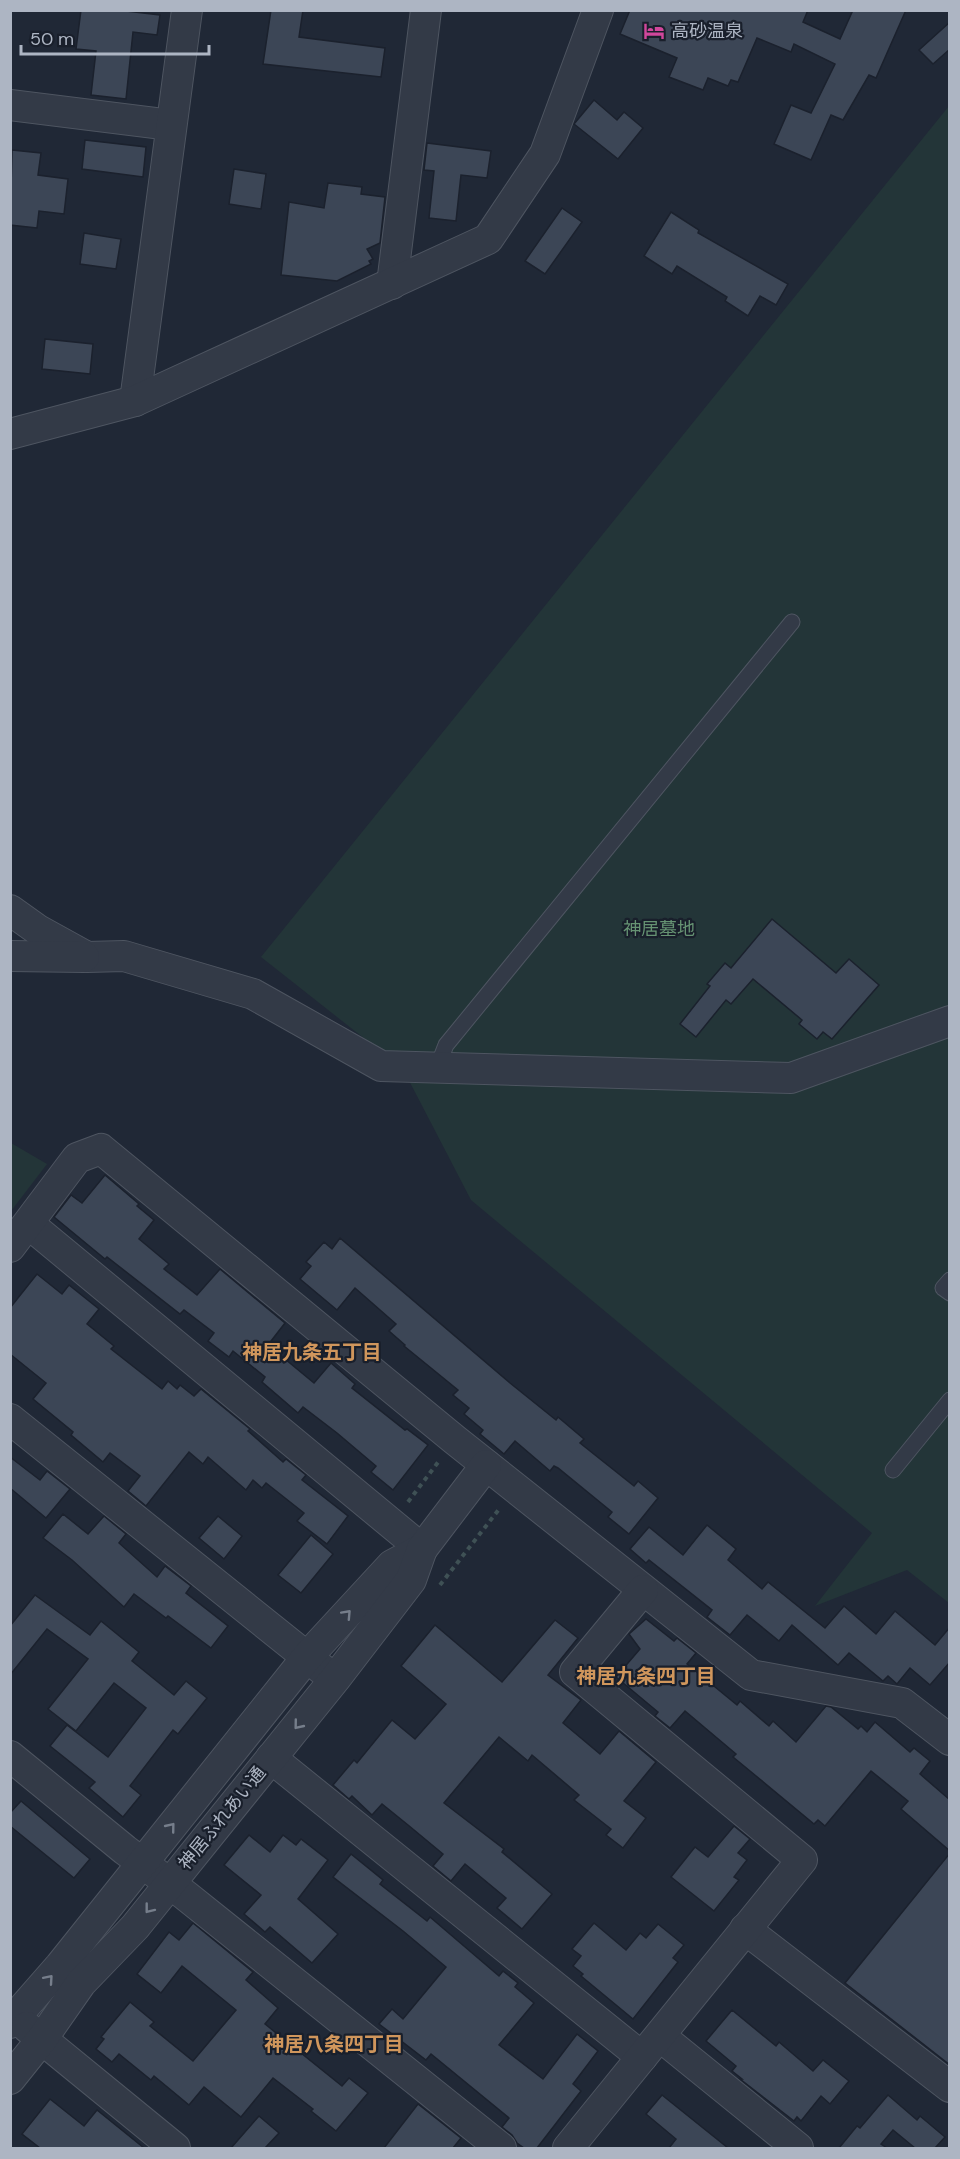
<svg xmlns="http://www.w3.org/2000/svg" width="960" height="2159" font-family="'DM Sans','Noto Sans JP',sans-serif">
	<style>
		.green { fill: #233538 }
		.building { fill: #3c4656; stroke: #1b212d; stroke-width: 1.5 }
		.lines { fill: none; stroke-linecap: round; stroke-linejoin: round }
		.service-casing { stroke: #4e5561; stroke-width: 17 }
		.minor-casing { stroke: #4e5561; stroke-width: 32 }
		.path { stroke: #3f5155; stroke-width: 4; stroke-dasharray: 4.5 4.5; stroke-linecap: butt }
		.service { stroke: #333a47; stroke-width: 15 }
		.minor { stroke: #333a47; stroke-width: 30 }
		.oneway { stroke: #767e8b }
		.labels { text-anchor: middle; stroke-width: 4.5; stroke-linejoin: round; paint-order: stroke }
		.poi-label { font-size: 18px; fill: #adb5c3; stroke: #191f2b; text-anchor: start }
		.park-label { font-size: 18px; fill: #669373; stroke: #191f2b }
		.street-label { font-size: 18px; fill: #adb5c3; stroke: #191f2b }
		.neighbourhood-label { font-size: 20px; font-weight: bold; fill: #d0965c; stroke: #191f2b }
	</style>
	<rect width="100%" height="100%" fill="#202836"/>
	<g class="green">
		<path d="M949 106V1603L907 1570 815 1606 872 1533 471 1200 403 1069 261 957Z"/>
		<path d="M11 1143 47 1164 11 1211Z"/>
	</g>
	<g class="building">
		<path d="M81 10 126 11 160 15 157 35 133 32 126 99 91 95 96 51 76 49Z"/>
		<path d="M271 10H303L299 37 385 48 381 77 263 64Z"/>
		<path d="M630 10H808L803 22 840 39 853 10H906L876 78 869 75 843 120 831 115 811 160 774 144 791 105 811 113 835 64 794 44 791 52 757 38 738 82 731 80 728 86 708 78 703 90 669 77 677 58 620 34Z"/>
		<path d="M950 22V49L933 64 919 50Z"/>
		<path d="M594 100 617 120 624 112 643 128 618 159 574 124Z"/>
		<path d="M85 140 146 147 143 177 82 169Z"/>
		<path d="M427 143 491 151 487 178 461 175 456 221 429 218 434 171 424 170Z"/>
		<path d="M12 150 41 153 38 175 68 179 64 214 39 211 37 228 10 225Z"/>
		<path d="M234 169 266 174 261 209 229 204Z"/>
		<path d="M328 183 362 187 361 194 385 197 380 243 367 249 373 259 369 261 371 264 337 281 281 275 289 202 324 208Z"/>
		<path d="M562 208 582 222 545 274 525 261Z"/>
		<path d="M671 212 699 230 698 233 788 284 776 305 760 296 748 316 725 301 727 297 677 266 672 274 644 256Z"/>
		<path d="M84 233 121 239 116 269 80 264Z"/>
		<path d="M45 339 93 344 90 374 42 369Z"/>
		<path d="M772 919 836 973 849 959 879 985 832 1039 823 1032 817 1039 799 1024 802 1020 753 979 731 1004 726 1000 696 1037 680 1024 710 986 707 984 725 963 731 968Z"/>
		<path d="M105 1175 139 1204 137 1206 154 1220 139 1239 169 1264 164 1269 197 1295 220 1269 285 1323 268 1345 314 1383 331 1363 355 1384 352 1388 405 1430 407 1429 428 1445 393 1490 371 1472 376 1466 337 1433 303 1407 298 1413 262 1382 265 1377 233 1351 229 1357 208 1341 214 1333 184 1310 180 1314 107 1257 105 1259 54 1217 71 1195 82 1203Z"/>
		<path d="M340 1238 510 1383 556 1420 558 1417 584 1439 580 1443 634 1486 638 1481 658 1498 629 1534 608 1517 612 1512 558 1468 554 1466 550 1471 515 1441 504 1454 480 1434 483 1430 464 1414 469 1408 453 1395 458 1390 404 1346 405 1345 389 1331 396 1324 355 1288 337 1310 300 1279 311 1266 306 1262 324 1242 332 1249Z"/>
		<path d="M37 1274 62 1294 69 1285 99 1309 87 1324 114 1346 111 1349 162 1389 168 1381 177 1389 180 1385 194 1396 201 1389 250 1429 248 1431 283 1462 286 1459 306 1475 302 1480 348 1516 327 1544 297 1521 304 1513 266 1483 262 1488 253 1480 246 1490 208 1457 203 1464 189 1452 146 1506 128 1491 140 1476 110 1453 103 1462 71 1435 73 1432 33 1399 46 1383 10 1354V1308Z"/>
		<path d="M10 1457 40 1480 47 1471 70 1489 46 1518 10 1488Z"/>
		<path d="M63 1514 88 1534 104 1516 126 1534 119 1543 157 1577 165 1566 191 1586 186 1593 228 1626 211 1648 168 1616 166 1618 134 1594 124 1607 72 1560 43 1538Z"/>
		<path d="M218 1516 242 1536 224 1559 199 1538Z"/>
		<path d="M707 1525 736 1549 728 1560 762 1589 768 1582 825 1628 844 1606 876 1634 895 1611 935 1645 950 1627V1662L930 1685 910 1668 897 1684 888 1676 883 1681 849 1653 838 1665 792 1625 779 1641 747 1615 730 1635 707 1617 712 1610 649 1560 646 1563 630 1549 649 1527 683 1555Z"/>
		<path d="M311 1535 333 1554 301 1593 278 1575Z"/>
		<path d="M35 1595 90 1635 101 1621 139 1652 132 1661 174 1695 186 1681 207 1698 178 1734 173 1730 130 1786 141 1795 123 1817 89 1788 95 1782 50 1746 67 1725 108 1757 146 1708 114 1683 76 1731 48 1709 88 1659 47 1629 10 1675V1626Z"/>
		<path d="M646 1619 674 1641 677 1638 696 1653 687 1664 737 1705 740 1701 769 1726 773 1721 796 1742 826 1706 831 1707 858 1729 861 1726 867 1732 875 1722 910 1752 914 1748 930 1761 920 1774 950 1800V1851L901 1809 908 1801 871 1771 825 1826 818 1820 814 1824 750 1771 733 1757 736 1754 685 1711 670 1728 655 1716 658 1712 616 1677 640 1649 629 1634Z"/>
		<path d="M555 1620 578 1638 548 1675 581 1700 563 1723 600 1754 619 1731 656 1762 624 1801 646 1818 623 1848 606 1835 611 1829 574 1800 579 1795 532 1755 528 1761 499 1737 444 1803 504 1849 502 1852 552 1894 522 1929 497 1908 506 1898 465 1864 451 1881 433 1866 443 1854 408 1825 382 1804 372 1815 352 1796 349 1799 333 1785 354 1760 357 1763 392 1720 415 1739 446 1704 401 1666 435 1625 502 1682Z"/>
		<path d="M21 1801 90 1859 74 1878 10 1826V1813Z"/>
		<path d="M734 1826 750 1839 738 1853 747 1860 734 1877 739 1880 714 1911 671 1877 695 1847 708 1857Z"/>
		<path d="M249 1835 270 1852 283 1835 296 1845 301 1839 328 1860 298 1899 338 1934 312 1963 270 1927 265 1932 244 1914 261 1895 224 1865Z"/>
		<path d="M950 1853V2065L845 1983Z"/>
		<path d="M351 1854 383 1880 380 1884 427 1921 430 1917 499 1976 503 1971 518 1983 515 1987 534 2003 499 2045 543 2079 577 2034 598 2051 573 2084 581 2091 537 2148H524L517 2143 512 2135 502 2127 509 2118 431 2054 426 2060 379 2024 392 2009 403 2019 446 1967 403 1931 333 1877Z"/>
		<path d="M193 1923 253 1972 246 1980 278 2008 265 2024 342 2086 349 2078 368 2093 336 2131 311 2111 313 2109 273 2078 241 2117 204 2087 189 2105 154 2076 151 2080 119 2054 112 2062 96 2049 104 2039 101 2037 130 2002 154 2022 150 2026 193 2061 236 2010 182 1966 161 1993 137 1974 169 1932 179 1940Z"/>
		<path d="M594 1923 626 1950 640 1933 646 1938 658 1924 684 1945 673 1958 678 1962 633 2019 581 1976 583 1974 573 1966 581 1956 572 1949Z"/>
		<path d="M732 2010 776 2046 779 2042 813 2071 823 2060 849 2081 830 2104 821 2096 801 2121 797 2117 794 2121 740 2079H742L732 2071 736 2066 706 2041Z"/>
		<path d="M662 2095 728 2148H669L676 2139 646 2114Z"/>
		<path d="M888 2095 917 2120 920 2116 945 2137 935 2148H915L893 2130 881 2144 887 2148H839L857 2126 860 2128Z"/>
		<path d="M50 2099 84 2126 97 2110 144 2148H40L22 2134Z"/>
		<path d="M418 2104 461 2138 453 2148H384Z"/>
		<path d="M259 2116 279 2133 265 2148H231Z"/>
	</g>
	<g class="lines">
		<g class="service-casing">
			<g id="service">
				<path d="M437 1068 446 1045 792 622"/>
				<path d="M950 1280 943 1288 950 1293"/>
				<path d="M893 1470 950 1400"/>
			</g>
		</g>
		<g class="minor-casing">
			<g id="minor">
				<path d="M10 105 171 125"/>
				<path d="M392 284 426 10"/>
				<path d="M135 401 187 10"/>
				<path d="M10 434 135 401 488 239 545 154 598 10"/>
				<path d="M10 910 38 930 87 957 124 956 253 994 381 1066 791 1078 950 1021"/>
				<path d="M10 956 84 957"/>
				<path d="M29 1224 422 1549"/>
				<path d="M10 1247 77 1158 101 1149 455 1440 751 1675 902 1703 950 1740"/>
				<path d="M10 1419 323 1670"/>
				<path d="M10 1756 125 1850 185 1895 501 2148"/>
				<path d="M271 1758 642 2057"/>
				<path d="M745 1929 950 2087"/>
				<path d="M10 2023 60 1966 307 1657 392 1565 422 1549"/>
				<path d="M27 2027 175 2148"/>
				<path d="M660 2036 798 2148"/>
				<path d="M10 2079 42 2039 81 1983 135 1927 335 1679 411 1580 422 1549 486 1465"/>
				<path d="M568 2148 802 1860 575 1672 643 1590"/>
			</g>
		</g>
		<g class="path">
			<path d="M408 1502 439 1461"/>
			<path d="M440 1585 500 1508"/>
		</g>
		<use href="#service" class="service"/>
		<use href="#minor" class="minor"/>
	</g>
	<defs><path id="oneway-chevron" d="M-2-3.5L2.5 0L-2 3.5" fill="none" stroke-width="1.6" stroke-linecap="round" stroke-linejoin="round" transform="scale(1.5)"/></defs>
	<g class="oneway">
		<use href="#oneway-chevron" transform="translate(347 1614) rotate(-47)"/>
		<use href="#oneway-chevron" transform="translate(298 1725) rotate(129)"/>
		<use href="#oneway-chevron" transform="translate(171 1827) rotate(-51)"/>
		<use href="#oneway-chevron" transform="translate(149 1909) rotate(128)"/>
		<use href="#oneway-chevron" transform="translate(49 1979) rotate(-49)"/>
	</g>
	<defs>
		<g id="hotel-bare" transform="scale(1.62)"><path d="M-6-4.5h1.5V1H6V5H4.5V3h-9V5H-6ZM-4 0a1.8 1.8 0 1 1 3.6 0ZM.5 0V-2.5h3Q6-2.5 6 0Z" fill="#d1479c" stroke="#191f2b" stroke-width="2.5" paint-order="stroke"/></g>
	</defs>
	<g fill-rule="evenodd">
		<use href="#hotel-bare" x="654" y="31"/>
	</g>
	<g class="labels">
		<g class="poi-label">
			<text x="671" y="37">高砂温泉</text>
		</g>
		<g class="park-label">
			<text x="659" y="935">神居墓地</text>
		</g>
		<g class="street-label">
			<text transform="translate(222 1818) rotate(-51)" y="6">神居ふれあい通</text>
		</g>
		<g class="neighbourhood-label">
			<text x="312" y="1359">神居九条五丁目</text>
			<text x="646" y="1683">神居九条四丁目</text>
			<text x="334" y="2051">神居八条四丁目</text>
		</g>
	</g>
	<rect width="960" height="2159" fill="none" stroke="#adb5c3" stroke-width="24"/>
	<path d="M21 45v9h188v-9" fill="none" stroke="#adb5c3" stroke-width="3"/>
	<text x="30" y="45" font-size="18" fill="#adb5c3" stroke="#191f2b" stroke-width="4.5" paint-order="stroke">50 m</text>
</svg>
